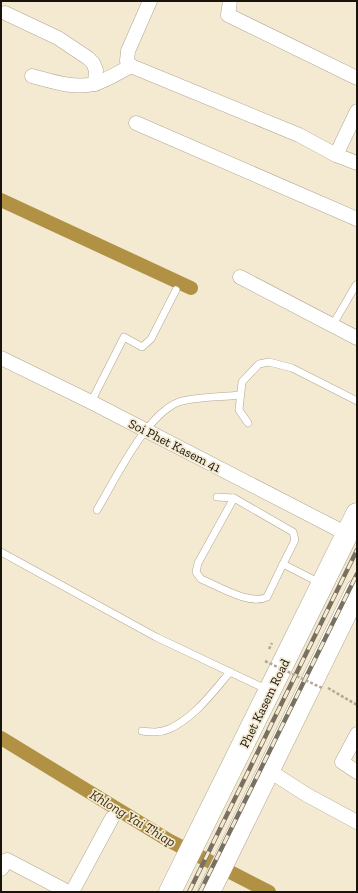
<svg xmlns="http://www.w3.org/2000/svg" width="358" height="893" font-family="'Zilla Slab',serif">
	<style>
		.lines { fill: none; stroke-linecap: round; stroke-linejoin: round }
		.canal { stroke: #b19144; stroke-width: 14 }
		.service-casing { stroke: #b0a690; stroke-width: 8 }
		.minor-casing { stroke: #b0a690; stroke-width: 15 }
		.primary-casing { stroke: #b0a690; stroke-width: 23 }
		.path { stroke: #b0a895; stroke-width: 2.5; stroke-dasharray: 3 2; stroke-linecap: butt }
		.service { stroke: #fff; stroke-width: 7 }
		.minor { stroke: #fff; stroke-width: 14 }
		.primary { stroke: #fff; stroke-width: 22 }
		.rail-casing { stroke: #787162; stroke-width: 4.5 }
		.rail { stroke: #f4ead2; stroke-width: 3; stroke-dasharray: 9; stroke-linecap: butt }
		.path-bridge { stroke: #b0a895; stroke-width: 2.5; stroke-dasharray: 3 2; stroke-linecap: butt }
		.labels { text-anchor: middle; stroke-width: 3.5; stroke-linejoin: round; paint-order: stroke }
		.street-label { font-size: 13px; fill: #19150d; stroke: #f4ead2 }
		.water-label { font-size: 14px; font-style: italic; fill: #403210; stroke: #f4ead2 }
	</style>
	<rect width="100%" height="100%" fill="#f4ead2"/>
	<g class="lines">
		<g class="canal">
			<path d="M1 200 191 288"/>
			<path d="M1 738 168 840 269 892"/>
		</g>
		<g class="service-casing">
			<g id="service">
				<path d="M332 326 356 285"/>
				<path d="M91 402 124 337 142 347 151 339 176 290"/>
				<path d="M248 423 239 410 242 382 259 364 269 362 292 368 357 401"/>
				<path d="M217 497 234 498 293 532 295 540 283 564 320 583"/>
				<path d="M234 498 198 563 196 572 201 579C218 586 250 606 267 597L283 564"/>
				<path d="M97 510C115 480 146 414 179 402 193 397 224 397 240 395"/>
				<path d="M1 552 156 637 268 690"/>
				<path d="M142 731C151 732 160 733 169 729 194 718 213 692 230 672"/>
			</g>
		</g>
		<g class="minor-casing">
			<g id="minor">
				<path d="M150 1 128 51 127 61 131 66 299 135 336 155 357 163"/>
				<path d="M230 1 228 15 357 78"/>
				<path d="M5 13 58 38 88 58 93 63 96 70 95 84"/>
				<path d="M32 76C51 81 73 89 94 84 106 81 119 72 131 66"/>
				<path d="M136 123 357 219"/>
				<path d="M336 155 357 111"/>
				<path d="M240 277 357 338"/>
				<path d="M1 358 91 402 347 534"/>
				<path d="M357 734 342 762 357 772"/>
				<path d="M268 770 307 795 357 822"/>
				<path d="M1 869 7 860 68 892"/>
				<path d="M72 892 112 818"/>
			</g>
		</g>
		<g class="primary-casing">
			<g id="primary">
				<path d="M170 892 357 514"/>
				<path d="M209 892 357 590"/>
			</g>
		</g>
		<g class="path">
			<path d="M269 649 272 643"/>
			<path d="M328 688 357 705"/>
		</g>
		<use href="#service" class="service"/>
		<use href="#minor" class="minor"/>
		<use href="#primary" class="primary"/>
		<g class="rail-casing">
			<g id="rail">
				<path d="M189 892 357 550"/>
				<path d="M200 892 357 574"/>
			</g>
		</g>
		<use href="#rail" class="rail"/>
		<path class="path-bridge" d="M265 661 322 688"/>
	</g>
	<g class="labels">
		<g class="street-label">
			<text transform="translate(175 445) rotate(27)" y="5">Soi Phet Kasem 41</text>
			<text transform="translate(264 703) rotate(-64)" y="5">Phet Kasem Road</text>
		</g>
		<g class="water-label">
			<text transform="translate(133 818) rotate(31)" y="5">Khlong Yai Thiap</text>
		</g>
	</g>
	<rect width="358" height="893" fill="none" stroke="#19150d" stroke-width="4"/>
</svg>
